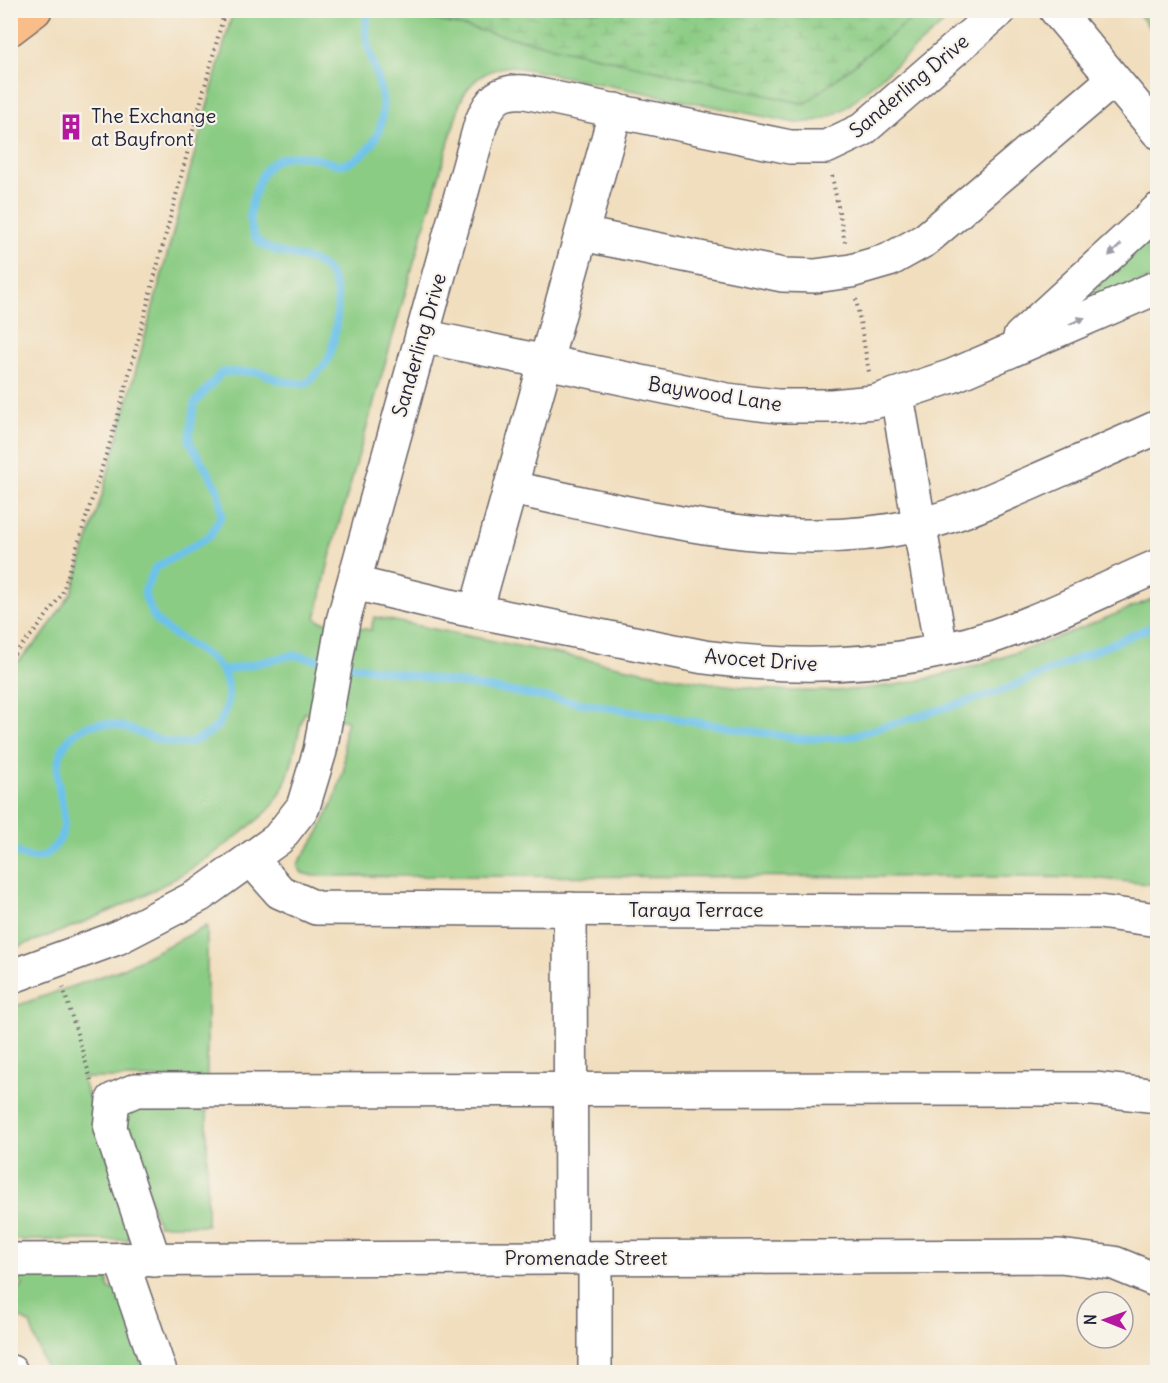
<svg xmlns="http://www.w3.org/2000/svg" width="1168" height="1383" font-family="Delius,sans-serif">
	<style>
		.green { fill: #8bcc84; stroke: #567760; stroke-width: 1.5 }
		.wetland { fill: url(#wetland-marsh); stroke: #567760; stroke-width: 1.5 }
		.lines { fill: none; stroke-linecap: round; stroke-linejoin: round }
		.stream { stroke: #6dc2ea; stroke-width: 8 }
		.minor-casing { stroke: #6a6469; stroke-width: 36 }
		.major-casing { stroke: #6a6469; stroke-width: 36 }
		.path { stroke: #6a6469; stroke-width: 4; stroke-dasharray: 1.5 4.5; stroke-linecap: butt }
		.minor { stroke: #fff; stroke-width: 33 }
		.major { stroke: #f9bd89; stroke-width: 33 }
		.oneway { fill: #9c9ca7 }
		.labels { text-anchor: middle; stroke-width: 4.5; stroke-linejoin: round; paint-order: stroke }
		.street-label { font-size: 20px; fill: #22223b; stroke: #f7f3e8 }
		.poi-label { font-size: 20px; fill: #22223b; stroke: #f7f3e8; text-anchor: start }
	</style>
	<defs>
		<pattern id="wetland-marsh" width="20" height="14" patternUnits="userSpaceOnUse" patternTransform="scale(1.5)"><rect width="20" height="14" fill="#8bcc84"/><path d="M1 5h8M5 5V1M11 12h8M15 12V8" fill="none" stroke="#78af73"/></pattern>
	</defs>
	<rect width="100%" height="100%" fill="#f7f3e8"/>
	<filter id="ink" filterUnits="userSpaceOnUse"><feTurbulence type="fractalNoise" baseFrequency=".0167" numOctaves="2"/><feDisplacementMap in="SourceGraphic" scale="12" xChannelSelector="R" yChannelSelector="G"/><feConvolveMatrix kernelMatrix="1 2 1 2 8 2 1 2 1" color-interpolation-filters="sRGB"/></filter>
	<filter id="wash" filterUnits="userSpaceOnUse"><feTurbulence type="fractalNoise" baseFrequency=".008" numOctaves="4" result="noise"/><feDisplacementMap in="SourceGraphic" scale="24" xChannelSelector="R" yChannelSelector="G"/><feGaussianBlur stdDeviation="1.35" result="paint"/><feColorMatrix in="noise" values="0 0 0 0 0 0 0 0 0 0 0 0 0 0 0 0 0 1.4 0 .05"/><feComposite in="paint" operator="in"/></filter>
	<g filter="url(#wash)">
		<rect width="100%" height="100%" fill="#f1debe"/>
		<g class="green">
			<path d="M233 11H958L848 106C831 118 817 122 796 123L511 66C486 69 469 80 460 103L332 548 316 618 320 621 371 630 374 617C446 631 517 646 588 660 690 681 791 702 895 685 987 669 1072 632 1157 597V885L1093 878 1016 877 313 876 302 873 297 865 318 834 334 800 344 769V732L347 721 304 713C295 742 293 773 277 799 269 813 253 823 241 833 172 889 93 921 11 949V669L44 634 72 592 103 492Z"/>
			<path d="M1157 227V275L1071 313Z"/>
			<path d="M207 926V1078H82L131 1226 128 1240H11L10 1008 119 970Z"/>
			<path d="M200 1103V1111H207V1225H158L121 1116 128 1106Z"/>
			<path d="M19 1276H107L109 1289 118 1290 145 1372H47L30 1324 11 1312 10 1295 15 1297 23 1285 15 1277Z"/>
		</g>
		<g class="wetland">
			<path d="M395 11H921L805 104Z"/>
			<path d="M1136 11H1157V36Z"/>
		</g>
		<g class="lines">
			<g class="stream">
				<path d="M342 664 801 739 849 737 1001 691 1158 624"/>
				<path d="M223 671 293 655 329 662"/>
				<path d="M10 848C22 856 36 863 48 853 82 825 50 793 59 759 62 746 68 737 79 730 117 708 151 749 189 743 195 742 201 737 206 735 220 727 226 713 228 698 232 652 177 647 155 618 150 611 147 600 144 593L155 568 210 536 222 514 218 489 189 441 194 404 222 372H259L281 381 306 384C331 361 331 358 336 325 351 222 254 282 250 219 249 207 254 195 258 184 269 153 294 152 322 160 328 161 338 166 344 164 356 161 369 151 375 139 393 106 375 75 367 42 365 33 367 20 368 10"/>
			</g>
		</g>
	</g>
	<g filter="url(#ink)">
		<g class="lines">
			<g class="minor-casing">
				<g id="minor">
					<path d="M1056 10 1158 132"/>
					<path d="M582 234 783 275 815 276 851 271 889 260 925 240 1113 80"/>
					<path d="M422 336 727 400 777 406H832L874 402 952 376 1158 287"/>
					<path d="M1020 337 1158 210"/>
					<path d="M897 396 941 649"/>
					<path d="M511 488C645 515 781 556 918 525 958 516 996 498 1033 482 1074 464 1116 446 1158 427"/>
					<path d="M354 583 450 606 704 657C809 671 919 666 1019 627 1066 609 1112 586 1158 566"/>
					<path d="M476 611 616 110"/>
					<path d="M251 859 280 892 316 908 1099 912 1158 920"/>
					<path d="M570 909 571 1258"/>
					<path d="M10 977 117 938 200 895 278 839 303 807 320 751 343 621 481 123C490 100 499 90 525 92L790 147H826L862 130 1000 10"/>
					<path d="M595 1258V1372"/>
					<path d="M121 1259 160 1372"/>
					<path d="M10 1260 1060 1256 1114 1263 1158 1281"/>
					<path d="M154 1260 110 1128 113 1100 136 1090 1094 1089 1158 1096"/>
					<path d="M10 1372H11"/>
				</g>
			</g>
			<g class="major-casing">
				<path id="major" d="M10 29 35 10"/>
			</g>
			<g class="path">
				<path d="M832 176 845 242"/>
				<path d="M856 299 869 372"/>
				<path d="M10 658 37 629 62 594 116 423 225 10"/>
				<path d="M63 987 91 1080"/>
			</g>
			<use href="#minor" class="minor"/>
			<use href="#major" class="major"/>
		</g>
		<defs><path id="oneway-solid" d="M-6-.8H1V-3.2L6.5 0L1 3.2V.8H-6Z" transform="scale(1.5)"/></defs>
		<g class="oneway">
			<use href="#oneway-solid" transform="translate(1115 250) rotate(137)"/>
			<use href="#oneway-solid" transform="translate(1077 321) rotate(-23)"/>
		</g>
	</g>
	<defs>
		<g id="building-bare" transform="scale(2.07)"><path d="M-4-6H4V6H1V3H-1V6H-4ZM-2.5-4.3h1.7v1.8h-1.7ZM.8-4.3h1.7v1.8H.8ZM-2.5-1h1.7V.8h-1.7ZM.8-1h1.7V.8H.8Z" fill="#b5179e" stroke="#f7f3e8" stroke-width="2.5" paint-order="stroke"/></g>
	</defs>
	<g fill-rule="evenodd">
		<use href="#building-bare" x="71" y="127"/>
	</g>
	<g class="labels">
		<g class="street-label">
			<text transform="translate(909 86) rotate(-40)" y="7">Sanderling Drive</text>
			<text transform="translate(419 345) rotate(-74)" y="7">Sanderling Drive</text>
			<text transform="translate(715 394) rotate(9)" y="7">Baywood Lane</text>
			<text transform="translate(761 660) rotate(4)" y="7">Avocet Drive</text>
			<text x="696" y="917">Taraya Terrace</text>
			<text x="586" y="1265">Promenade Street</text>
		</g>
		<g class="poi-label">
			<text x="91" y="123">The Exchange<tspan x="91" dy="23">at Bayfront</tspan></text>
		</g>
	</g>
	<rect width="1168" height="1383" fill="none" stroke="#f7f3e8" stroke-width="36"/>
	<g transform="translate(1105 1320) rotate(271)"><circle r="28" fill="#f7f3e8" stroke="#a29fa3" stroke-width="1.5"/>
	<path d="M0-4.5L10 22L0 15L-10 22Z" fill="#b5179e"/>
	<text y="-9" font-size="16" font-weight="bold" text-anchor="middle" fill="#22223b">N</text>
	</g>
</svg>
